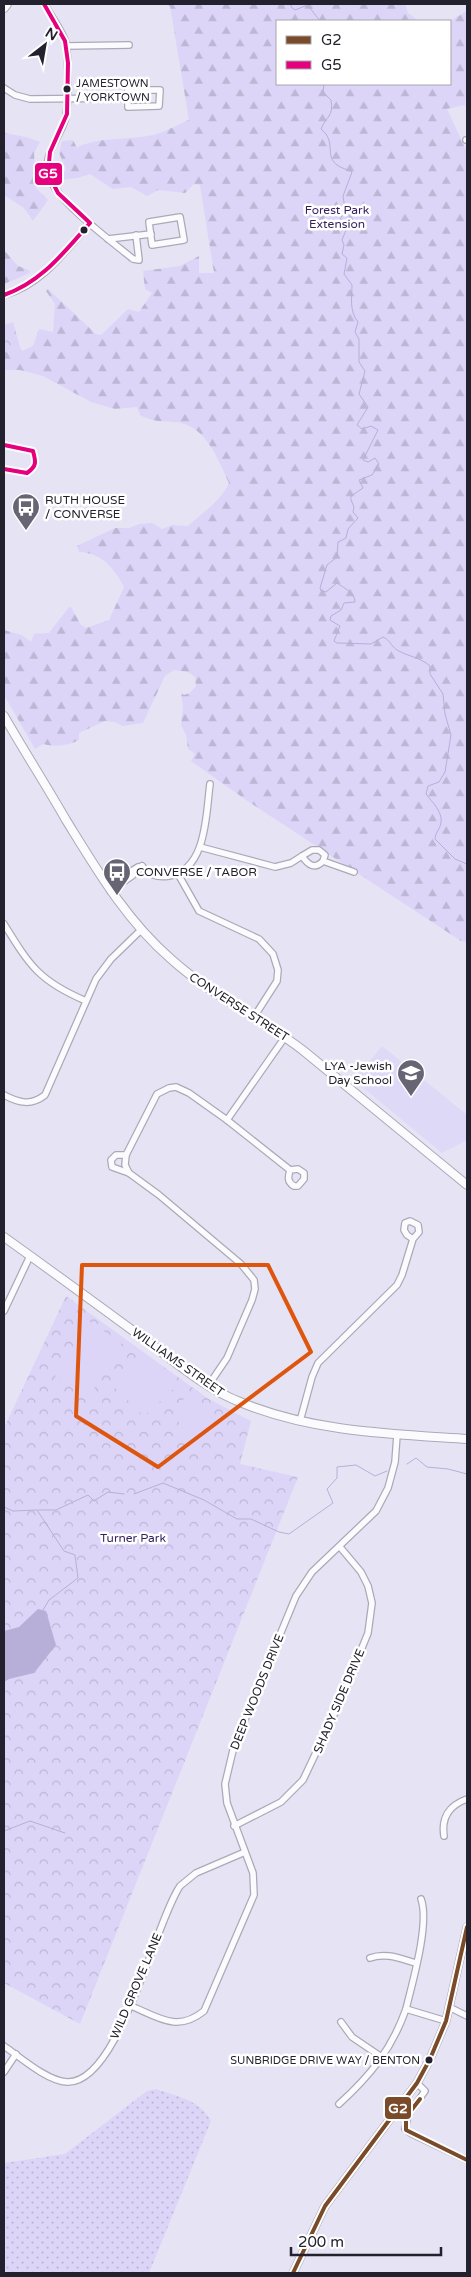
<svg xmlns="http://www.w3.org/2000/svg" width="471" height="2277" font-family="'Varela Round',sans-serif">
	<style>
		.built { fill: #dfd9f8 }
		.grass { fill: url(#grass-dots) }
		.forest { fill: url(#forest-firs) }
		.park { fill: url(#park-crowns) }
		.pitch { fill: #dcd5f8 }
		.water { fill: #b8afd9 }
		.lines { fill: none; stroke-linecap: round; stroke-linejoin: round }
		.stream { stroke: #b8afd9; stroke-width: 1 }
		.minor-casing { stroke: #aca9b7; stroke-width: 8 }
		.tertiary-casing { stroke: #aca9b7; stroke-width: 9 }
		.secondary-casing { stroke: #aca9b7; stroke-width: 10 }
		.minor { stroke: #fbfbfe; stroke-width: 5.5 }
		.tertiary { stroke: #fbfbfe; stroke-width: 7 }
		.secondary { stroke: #fbfbfe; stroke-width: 8 }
		.bus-1-casing { stroke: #fff; stroke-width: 8 }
		.bus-2-casing { stroke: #fff; stroke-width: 8 }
		.bus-1 { stroke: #7a4b2a; stroke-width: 4 }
		.bus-2 { stroke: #e5007d; stroke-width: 4 }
		.marked { fill: none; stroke: #de560e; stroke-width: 4; stroke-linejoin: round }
		.bus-dot { fill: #23212d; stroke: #fff; stroke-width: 2 }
		.labels { text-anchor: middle; stroke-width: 5; stroke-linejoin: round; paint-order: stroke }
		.bus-label { font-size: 11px; fill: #23212d; stroke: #fff; text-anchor: start }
		.park-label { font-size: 12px; fill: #331f5d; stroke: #fff }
		.poi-label { font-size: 12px; fill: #23212d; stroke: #fff; text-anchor: start }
		.street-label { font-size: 12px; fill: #23212d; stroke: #fff }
		.line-badge { stroke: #fff; stroke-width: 2 }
		.badge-label { font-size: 14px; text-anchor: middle; font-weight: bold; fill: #fff }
	</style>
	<defs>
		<pattern id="grass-dots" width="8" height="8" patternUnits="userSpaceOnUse" patternTransform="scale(1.25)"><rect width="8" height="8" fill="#dcd5f8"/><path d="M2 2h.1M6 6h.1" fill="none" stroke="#bcb7d5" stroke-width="1.8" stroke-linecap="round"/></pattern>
		<pattern id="forest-firs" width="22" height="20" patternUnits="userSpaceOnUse" patternTransform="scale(1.25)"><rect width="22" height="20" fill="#dcd5f8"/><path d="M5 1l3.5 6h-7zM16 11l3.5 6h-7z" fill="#bcb7d5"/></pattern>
		<pattern id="park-crowns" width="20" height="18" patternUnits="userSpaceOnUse" patternTransform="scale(1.25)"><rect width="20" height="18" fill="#dcd5f8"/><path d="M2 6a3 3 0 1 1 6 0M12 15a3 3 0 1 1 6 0" fill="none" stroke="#bcb7d5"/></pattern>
	</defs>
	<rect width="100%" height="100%" fill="#e6e3f5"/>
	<path class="built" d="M382 1046 467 1115V1140L442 1153 354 1080Z"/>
	<path class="grass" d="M156 2089C178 2097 199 2099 211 2121L149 2273H4V2163L65 2154 147 2091Z"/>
	<g class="forest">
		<path d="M164 4H405L408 13 419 21H277V84H450V21L467 11V84L465 105 447 109 467 152V942L461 941 246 800 191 761 195 754 188 749 186 735 181 725 183 707 181 693 184 695 190 693 196 686 195 677 188 672 174 670 165 676 143 723 123 726 114 722 105 721 79 733V740C68 746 55 747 43 744L35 749 4 695V630L22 635 31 642 34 634 49 633 69 607H71L81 625 86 628 109 620 124 587C114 568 102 553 79 552L77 546 115 528H129L139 524 152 523 162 529 172 525 188 526C202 513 222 500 229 483 219 462 209 433 185 424 169 419 158 425 140 415L137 407 115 409 91 402 43 376 20 370H4V351L20 347 22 351 33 346 39 329 53 332 55 304 46 291 48 289 96 334 101 335 128 309 139 312 152 293 145 289 143 271 180 266 199 256V273H214L200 185 194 184 185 193 158 190 147 196 131 187 113 189 90 174 78 178 60 180 66 169 59 153 62 141 73 140 77 148C93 137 132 140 153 135 165 132 177 125 189 120L170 6Z"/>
		<path d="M4 133 26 137 40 142 34 153 36 188 48 200 33 221 24 208 4 195Z"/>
		<path d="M4 250 18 266 29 270 30 273 4 284Z"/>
	</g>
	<g class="park">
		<path d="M13 322 20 347 4 351V325Z"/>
		<path d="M66 1296 207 1398 251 1421 240 1464 298 1477 80 2024 4 1983V1428Z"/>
	</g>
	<g class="pitch">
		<path d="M87 1320 122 1343 108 1364 73 1341Z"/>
		<path d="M74 1344 95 1359 101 1370 97 1384 88 1398 55 1377Z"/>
		<path d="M138 1359 146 1361 178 1385 144 1416 111 1384 121 1370Z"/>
		<path d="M184 1398 216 1415 200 1447C180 1438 172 1417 184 1398Z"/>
	</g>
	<path class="water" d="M38 1609 46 1611 56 1645 34 1673 9 1679 4 1682V1631L19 1627Z"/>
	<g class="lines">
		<g class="stream">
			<path d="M291 4V7L295 10 305 6 310 8 320 21"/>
			<path d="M324 84 323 92 331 100C334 117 326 116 321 129 337 142 324 155 337 165 342 169 348 169 352 172L343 196 345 209 340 220 346 230 342 240 344 245 342 254 347 258 344 274 352 285C352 297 349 311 358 322L355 332 359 339V362L365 371 359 394 368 407 357 425 362 429 371 426 378 430 363 460 368 462 375 458 379 464 372 475 359 480 363 488 351 496V500L354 507 353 512 358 518 348 529 346 538 338 542 337 557 327 565 320 588 321 591 326 592 337 583C344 588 355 593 355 602L344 603 341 610 331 616 330 620 340 626 334 641 337 643 371 644 383 637C390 640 391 646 397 650 409 657 420 657 430 666V674L443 694 445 714 451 735 445 772 439 782 428 786 426 794C432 802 443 812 441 823 440 829 435 833 435 839L455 859 467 864"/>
			<path d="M407 1464 416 1458 427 1467 448 1469 467 1474"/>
			<path d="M134 1494 163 1483 204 1500 237 1519H251L279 1532 289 1534 333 1503 327 1489 337 1478V1467L356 1465 375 1476 387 1471"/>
			<path d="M4 1507 13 1511 37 1510 64 1551 75 1555 78 1578 49 1600 43 1610"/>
			<path d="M38 1510H56L88 1495 94 1501 108 1492 124 1494"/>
			<path d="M4 1831 30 1821 65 1833"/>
		</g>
		<g class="minor-casing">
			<g id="minor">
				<path d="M44 4C51 15 60 28 65 40 69 54 69 106 65 120 59 139 42 155 49 177 57 201 111 241 133 259L139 260 136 235"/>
				<path d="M66 46 129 45"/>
				<path d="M4 88 15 95 30 99 128 98"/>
				<path d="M128 90H160L159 106 128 107Z"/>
				<path d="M466 140H467"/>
				<path d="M180 217 184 240 152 245 149 222Z"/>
				<path d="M108 239 151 234"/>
				<path d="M4 295C42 285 65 251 90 223"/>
				<path d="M200 847 275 867 291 863 302 856"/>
				<path d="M323 861C315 870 308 865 302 856L312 850H319L325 855 323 861 354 872"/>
				<path d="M142 866C149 875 157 878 169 876 207 870 206 813 210 784"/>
				<path d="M178 874 199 911 259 939 273 954 278 970 277 981 254 1017"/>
				<path d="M107 886 138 867"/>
				<path d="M110 891 132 876 142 866"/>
				<path d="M4 924C30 966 39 981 86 1001"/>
				<path d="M4 1095C19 1103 31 1106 45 1095L96 979 111 959 141 930"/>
				<path d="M227 1120 285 1037"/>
				<path d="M126 1155 125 1165 129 1173"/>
				<path d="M4 1311 30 1256"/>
				<path d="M208 1386 227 1358 252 1300 255 1289 254 1280 241 1264 159 1195 129 1173 112 1167 111 1160 116 1155H126L157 1094 169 1088 176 1087 189 1093 227 1120 290 1170C288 1177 287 1182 294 1186H298L304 1179V1173L298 1169 290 1170"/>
				<path d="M300 1421 312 1377 318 1363 397 1285 402 1275 413 1239 419 1232 418 1225 410 1221 405 1223 404 1230 407 1235 413 1239"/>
				<path d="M234 1826 281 1802 303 1780 340 1702 368 1633 372 1603 368 1586 361 1572 340 1547"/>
				<path d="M444 1836C441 1817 450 1805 467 1799"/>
				<path d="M370 1958C386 1952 401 1959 416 1963"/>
				<path d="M129 2005C158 2017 177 2033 204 2011L254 1895 253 1873 227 1803 225 1784 234 1746 296 1596 312 1572 376 1511 388 1488 395 1462 397 1435"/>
				<path d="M449 2007 467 2016"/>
				<path d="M406 2009 446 2021"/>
				<path d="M341 2022 352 2037 383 2058"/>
				<path d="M4 2046C20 2057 47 2081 67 2082 119 2084 154 1925 180 1886L196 1873 245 1852"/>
				<path d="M4 2072 16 2054"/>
				<path d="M417 2083 425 2091 408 2115 405 2129 412 2134 467 2160"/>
				<path d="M339 2104C370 2076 392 2049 406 2009 412 1984 430 1923 421 1899"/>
			</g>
		</g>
		<g class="tertiary-casing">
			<path id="tertiary" d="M293 2273 325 2206 417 2083 430 2059 446 2021 467 1927"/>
		</g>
		<g class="secondary-casing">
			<g id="secondary">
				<path d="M4 8 7 4"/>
				<path d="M4 716C24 751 46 785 66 820 97 870 126 920 171 959 212 996 262 1018 305 1052L467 1185"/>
				<path d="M4 1237C53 1272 102 1308 151 1344 179 1365 207 1389 240 1402 312 1432 391 1434 467 1439"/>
			</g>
		</g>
		<use href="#minor" class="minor"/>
		<use href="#tertiary" class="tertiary"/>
		<use href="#secondary" class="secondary"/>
		<g class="bus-1-casing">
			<g id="bus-1">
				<path d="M420 2099 406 2117V2130L467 2160"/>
				<path d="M293 2273 325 2206 417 2083 430 2059 446 2021 467 1927"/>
			</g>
		</g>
		<g class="bus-2-casing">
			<g id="bus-2">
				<path d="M4 295C42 282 64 252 90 223L58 193 48 173 50 152 67 114 68 63 65 41 44 4"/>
				<path d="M4 445 33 451C36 462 37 466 27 473L4 469"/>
			</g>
		</g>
		<use href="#bus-1" class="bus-1"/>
		<use href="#bus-2" class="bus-2"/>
	</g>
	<path class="marked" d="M82 1265H268L311 1352 158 1467 76 1416Z"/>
	<defs>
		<g id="bus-pin" transform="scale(1.4375)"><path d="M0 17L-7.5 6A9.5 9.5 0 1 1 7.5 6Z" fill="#676573" stroke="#fff"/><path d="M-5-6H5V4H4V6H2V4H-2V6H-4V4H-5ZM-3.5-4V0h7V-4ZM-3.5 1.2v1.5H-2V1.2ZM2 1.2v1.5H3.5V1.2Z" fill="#fff"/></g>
		<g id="school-pin" transform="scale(1.4375)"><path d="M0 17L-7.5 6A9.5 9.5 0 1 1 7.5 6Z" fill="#676573" stroke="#fff"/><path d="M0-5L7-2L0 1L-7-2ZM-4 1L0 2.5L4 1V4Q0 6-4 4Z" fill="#fff"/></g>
	</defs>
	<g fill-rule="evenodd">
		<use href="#bus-pin" x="26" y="507"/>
		<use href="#bus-pin" x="117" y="872"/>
		<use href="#school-pin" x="411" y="1073"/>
	</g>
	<g class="bus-dot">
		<circle cx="67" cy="89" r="4.5"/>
		<circle cx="84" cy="230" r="4.5"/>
		<circle cx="429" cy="2060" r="4.5"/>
	</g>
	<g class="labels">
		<g class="bus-label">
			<text x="76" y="87">JAMESTOWN<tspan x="76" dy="14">/ YORKTOWN</tspan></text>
			<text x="420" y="2064" text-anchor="end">SUNBRIDGE DRIVE WAY / BENTON</text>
		</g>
		<g class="park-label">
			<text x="337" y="214">Forest Park<tspan x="337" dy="14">Extension</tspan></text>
			<text x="133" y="1542">Turner Park</text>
		</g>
		<g class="poi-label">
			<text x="45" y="504">RUTH HOUSE<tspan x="45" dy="14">/ CONVERSE</tspan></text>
			<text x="136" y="876">CONVERSE / TABOR</text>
			<text x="392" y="1070" text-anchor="end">LYA -Jewish<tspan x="392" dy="14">Day School</tspan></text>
		</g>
		<g class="street-label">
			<text transform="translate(239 1007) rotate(33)" y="4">CONVERSE STREET</text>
			<text transform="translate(178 1362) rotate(35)" y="4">WILLIAMS STREET</text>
			<text transform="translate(257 1692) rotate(-68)" y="4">DEEP WOODS DRIVE</text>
			<text transform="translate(339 1701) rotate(-67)" y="4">SHADY SIDE DRIVE</text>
			<text transform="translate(136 1986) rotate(-67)" y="4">WILD GROVE LANE</text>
		</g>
	</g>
	<g class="line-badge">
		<rect x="34" y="162" width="29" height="24" rx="5" fill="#e5007d"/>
		<rect x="384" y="2096" width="28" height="24" rx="5" fill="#7a4b2a"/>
	</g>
	<g class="badge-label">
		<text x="48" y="178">G5</text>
		<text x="398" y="2113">G2</text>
	</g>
	<rect width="471" height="2277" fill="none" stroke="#23212d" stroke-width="10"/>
	<rect x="276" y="20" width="175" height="65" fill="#ffffff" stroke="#a7a6ab"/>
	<rect x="286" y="36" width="25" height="8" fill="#7a4b2a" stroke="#a7a6ab"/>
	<text x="321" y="45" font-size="15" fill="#23212d">G2</text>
	<rect x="286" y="61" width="25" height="8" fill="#e5007d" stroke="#a7a6ab"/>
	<text x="321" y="70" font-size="15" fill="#23212d">G5</text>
	<g transform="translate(45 45) rotate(31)" stroke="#ffffff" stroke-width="4" paint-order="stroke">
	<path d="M0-4L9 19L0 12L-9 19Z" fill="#23212d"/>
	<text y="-8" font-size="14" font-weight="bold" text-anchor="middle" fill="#23212d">N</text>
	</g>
	<path d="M291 2247v8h150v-8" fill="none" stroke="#23212d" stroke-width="2.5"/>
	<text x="298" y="2247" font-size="15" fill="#23212d" stroke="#ffffff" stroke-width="4" paint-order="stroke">200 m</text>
</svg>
